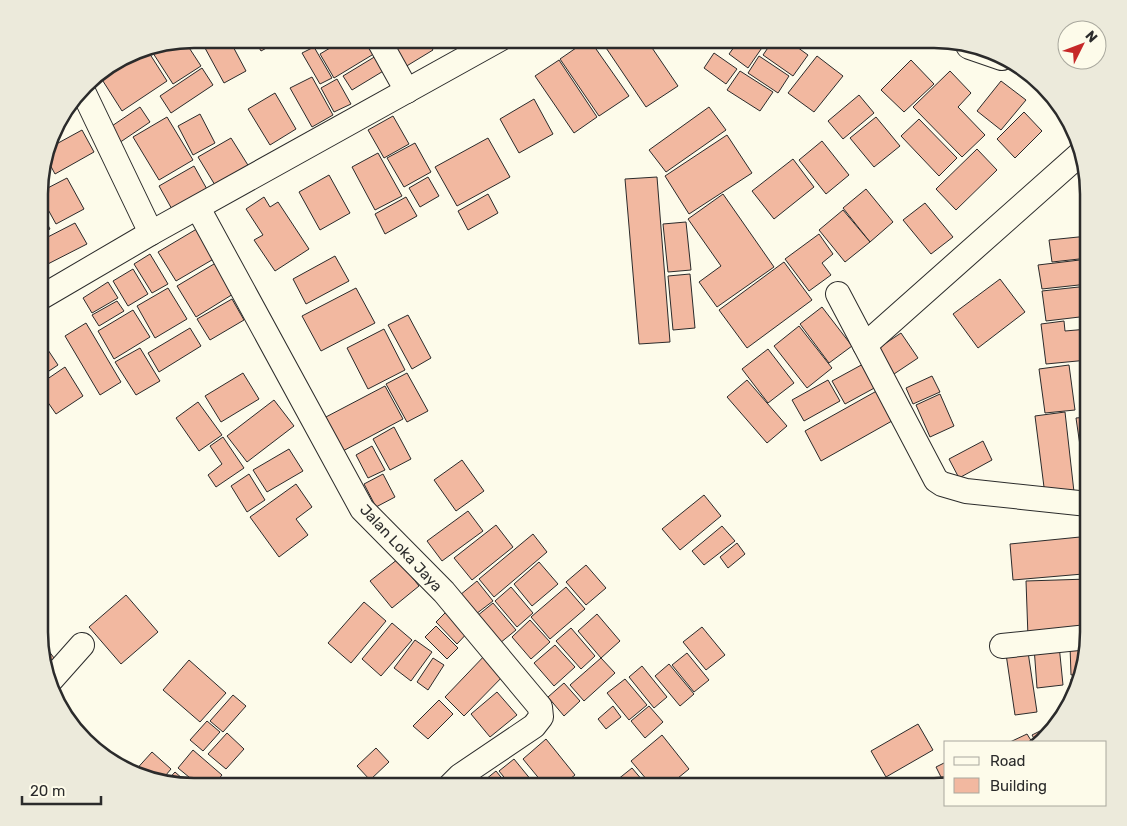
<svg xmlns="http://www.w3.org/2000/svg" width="1127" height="826" font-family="Rubik,sans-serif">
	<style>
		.building { fill: #f2b8a0; stroke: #2b2b2b }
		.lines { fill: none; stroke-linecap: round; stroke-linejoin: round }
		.minor-casing { stroke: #2b2b2b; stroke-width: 26 }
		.secondary-casing { stroke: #2b2b2b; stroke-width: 30 }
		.minor { stroke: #fdfbea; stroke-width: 24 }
		.secondary { stroke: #fdfbea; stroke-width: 28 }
		.labels { text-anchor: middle; stroke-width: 4; stroke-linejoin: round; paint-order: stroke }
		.street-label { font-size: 15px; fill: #2b2b2b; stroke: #fdfbea }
		.rim { fill: none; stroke: #2b2b2b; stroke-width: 2.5 }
	</style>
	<rect width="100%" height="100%" fill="#fdfbea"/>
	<g class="building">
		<path d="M224 39H229L246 71 224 83 205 48Z"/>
		<path d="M254 39H283L261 51Z"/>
		<path d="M345 39H369L377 52 334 78 320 54Z"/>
		<path d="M388 39H426L433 50 405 67Z"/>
		<path d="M589 39 629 96 599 116 560 59Z"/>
		<path d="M600 39H646L678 86 646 107Z"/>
		<path d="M682 39H707L704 47Z"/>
		<path d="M740 39H768L748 68 729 54Z"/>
		<path d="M774 39H786L808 55 793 76 763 55Z"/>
		<path d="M184 40 201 66 173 84 151 50 160 44Z"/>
		<path d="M314 47 332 78 320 84 302 53Z"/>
		<path d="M146 48 167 81 122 111 101 78Z"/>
		<path d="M714 53 737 69 726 84 704 68Z"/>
		<path d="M376 56 385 70 352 90 343 76Z"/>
		<path d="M759 56 789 76 778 93 748 73Z"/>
		<path d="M817 56 843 76 814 112 788 93Z"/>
		<path d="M559 60 597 117 574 133 535 76Z"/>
		<path d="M911 60 934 84 904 112 881 90Z"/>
		<path d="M202 68 213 85 171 113 160 96Z"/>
		<path d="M740 71 773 92 760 111 727 90Z"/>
		<path d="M950 71 971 93 958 107 985 135 962 157 913 107Z"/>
		<path d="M312 77 333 115 312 127 290 88Z"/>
		<path d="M337 79 351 104 334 112 321 88Z"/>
		<path d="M1001 81 1026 100 1001 130 977 111Z"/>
		<path d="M275 93 296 129 270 145 248 109Z"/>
		<path d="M859 95 874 113 843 139 828 121Z"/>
		<path d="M534 99 553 134 519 153 500 119Z"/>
		<path d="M140 107 150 122 116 145 106 130Z"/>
		<path d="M709 107 726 130 666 172 649 150Z"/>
		<path d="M1024 112 1042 131 1015 158 997 139Z"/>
		<path d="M200 114 215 143 193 155 178 126Z"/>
		<path d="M393 116 409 144 384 158 368 130Z"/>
		<path d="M167 117 193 160 159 180 133 137Z"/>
		<path d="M876 117 900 146 874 167 850 138Z"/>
		<path d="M919 119 957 158 939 176 901 136Z"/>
		<path d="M82 130 94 152 55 174 46 157 49 148Z"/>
		<path d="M727 135 752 173 689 214 665 176Z"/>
		<path d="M231 138 251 170 218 190 198 157Z"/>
		<path d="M488 138 510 177 457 206 435 167Z"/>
		<path d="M822 141 849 175 826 194 799 160Z"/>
		<path d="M415 143 431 172 404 187 387 158Z"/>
		<path d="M977 149 997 170 956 210 936 189Z"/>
		<path d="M378 153 402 196 375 210 352 167Z"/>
		<path d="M793 159 814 187 774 219 752 191Z"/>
		<path d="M194 166 208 191 173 211 159 186Z"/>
		<path d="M329 175 350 213 320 230 299 192Z"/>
		<path d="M428 177 439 196 420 207 409 188Z"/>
		<path d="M657 177 670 342 639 344 625 179Z"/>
		<path d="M67 178 84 209 56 224 40 195V192Z"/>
		<path d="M866 189 893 222 870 242 843 208Z"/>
		<path d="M488 194 498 213 468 230 458 211Z"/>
		<path d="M723 194 774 267 717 307 699 282 721 266 688 219Z"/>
		<path d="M264 197 270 207 278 202 309 249 275 271 254 240 263 235 246 209Z"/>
		<path d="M406 197 417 216 385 234 375 214Z"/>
		<path d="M925 203 953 237 931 254 903 220Z"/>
		<path d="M40 210 50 229 40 234Z"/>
		<path d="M843 210 870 242 845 262 819 230Z"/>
		<path d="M686 222 691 270 668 272 663 224Z"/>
		<path d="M75 223 87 244 40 268V241Z"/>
		<path d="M200 227 217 257 176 281 158 252Z"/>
		<path d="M819 234 833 254 822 263 831 275 809 291 785 259Z"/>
		<path d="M1088 236V258L1052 262 1049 240Z"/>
		<path d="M150 254 168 284 152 293 134 264Z"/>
		<path d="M335 256 349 281 306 304 293 279Z"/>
		<path d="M1088 259V284L1042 289 1038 265Z"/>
		<path d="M219 261 238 291 196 317 177 286Z"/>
		<path d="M784 262 812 300 747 348 719 310Z"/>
		<path d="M133 269 148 294 128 306 113 281Z"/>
		<path d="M690 274 695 328 673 330 668 276Z"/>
		<path d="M1000 279 1025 312 978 348 953 314Z"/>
		<path d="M108 282 118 298 92 313 83 298Z"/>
		<path d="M1088 286V316L1046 321 1042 291Z"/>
		<path d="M168 288 187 319 155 338 137 306Z"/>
		<path d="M356 288 375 323 321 351 302 316Z"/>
		<path d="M232 299 244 320 210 340 197 319Z"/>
		<path d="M117 301 124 311 99 326 92 315Z"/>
		<path d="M822 307 852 346 829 363 800 324Z"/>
		<path d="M133 310 150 337 114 359 98 331Z"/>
		<path d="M408 315 431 358 412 369 388 325Z"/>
		<path d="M1064 321 1065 331 1088 329V360L1046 364 1041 324Z"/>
		<path d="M86 323 121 382 100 395 65 336Z"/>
		<path d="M799 326 832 368 807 388 774 346Z"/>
		<path d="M190 328 201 346 159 372 148 353Z"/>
		<path d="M384 329 405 370 368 389 347 348Z"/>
		<path d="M901 333 918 358 891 376 874 351Z"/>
		<path d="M40 338 58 365 40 377Z"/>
		<path d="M140 348 160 381 136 395 115 362Z"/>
		<path d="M768 349 794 383 768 403 742 369Z"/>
		<path d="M865 363 878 386 845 404 832 381Z"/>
		<path d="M1069 365 1075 410 1045 413 1039 369Z"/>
		<path d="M65 367 83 396 56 414 40 391V384Z"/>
		<path d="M243 373 259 399 221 422 205 396Z"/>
		<path d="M407 373 428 411 407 422 386 384Z"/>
		<path d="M932 376 940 392 913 404 906 388Z"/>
		<path d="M747 380 787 426 767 443 727 397Z"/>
		<path d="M828 380 840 401 804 421 792 400Z"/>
		<path d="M385 386 403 419 341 452 324 418Z"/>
		<path d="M882 388 899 417 821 461 805 431Z"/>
		<path d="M940 394 954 426 930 437 916 405Z"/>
		<path d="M274 400 294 426 247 462 227 436Z"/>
		<path d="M198 402 222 435 199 451 176 418Z"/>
		<path d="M1065 412 1074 492 1045 495 1035 416Z"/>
		<path d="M1088 417V479L1085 480 1076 418Z"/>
		<path d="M394 427 411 459 390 470 373 439Z"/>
		<path d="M223 437 244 468 216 487 208 475 222 464 210 446Z"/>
		<path d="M983 441 992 460 959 478 949 459Z"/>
		<path d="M372 446 385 470 368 478 356 455Z"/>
		<path d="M289 449 303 471 267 492 253 470Z"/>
		<path d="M462 460 484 491 456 511 434 480Z"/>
		<path d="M249 474 265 500 247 512 231 486Z"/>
		<path d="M383 474 395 497 376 507 364 484Z"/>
		<path d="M296 484 312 507 296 519 308 535 279 557 250 517Z"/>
		<path d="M704 495 721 516 680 550 662 529Z"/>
		<path d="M468 511 483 531 442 561 427 541Z"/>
		<path d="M496 525 513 547 472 580 454 558Z"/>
		<path d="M722 526 735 541 704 565 692 551Z"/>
		<path d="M533 534 547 552 494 597 479 579Z"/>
		<path d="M1080 537 1083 574 1013 580 1010 544Z"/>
		<path d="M737 543 745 554 728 568 720 557Z"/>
		<path d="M398 559 419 586 392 608 370 581Z"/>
		<path d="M539 562 558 584 532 606 514 584Z"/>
		<path d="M586 565 606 588 586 605 566 582Z"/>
		<path d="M1088 579V609L1082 610 1083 635 1028 637 1026 581Z"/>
		<path d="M477 581 493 601 476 614 460 595Z"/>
		<path d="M511 587 533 613 517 627 495 601Z"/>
		<path d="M566 587 585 609 550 639 531 617Z"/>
		<path d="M126 595 158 632 121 664 89 627Z"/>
		<path d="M364 602 386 621 351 663 328 643Z"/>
		<path d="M493 603 516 630 500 643 477 616Z"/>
		<path d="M450 608 471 629 457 644 436 622Z"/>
		<path d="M597 614 620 641 601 658 578 631Z"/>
		<path d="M530 620 550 642 531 659 512 637Z"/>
		<path d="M392 623 412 640 381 676 362 659Z"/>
		<path d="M436 626 458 648 447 659 425 637Z"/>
		<path d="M702 627 725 655 706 670 683 642Z"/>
		<path d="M571 628 595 656 581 669 556 641Z"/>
		<path d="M40 639 57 662 46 671 40 652Z"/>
		<path d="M415 640 432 652 411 681 394 668Z"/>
		<path d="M555 645 575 667 554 686 534 663Z"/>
		<path d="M1059 645 1063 685 1037 688 1034 647Z"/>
		<path d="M1070 646H1087L1082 674 1071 675Z"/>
		<path d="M488 652 508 671 464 716 445 697Z"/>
		<path d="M1028 652 1037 712 1015 715 1006 654Z"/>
		<path d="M687 653 709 680 694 692 672 665Z"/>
		<path d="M433 658 444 665 428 690 417 682Z"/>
		<path d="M601 658 615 673 584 701 570 685Z"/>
		<path d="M189 660 226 693 200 722 163 690Z"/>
		<path d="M669 664 694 694 680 706 655 676Z"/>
		<path d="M642 666 667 697 654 708 629 677Z"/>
		<path d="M1081 678 1080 682 1072 698 1071 679Z"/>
		<path d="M625 679 647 705 629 720 607 693Z"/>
		<path d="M564 683 580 701 564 716 548 697Z"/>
		<path d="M497 692 517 715 490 737 471 714Z"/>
		<path d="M233 695 246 706 223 732 210 721Z"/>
		<path d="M439 700 453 714 428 739 413 726Z"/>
		<path d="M613 706 621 717 606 729 598 719Z"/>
		<path d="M649 706 663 722 645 738 631 721Z"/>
		<path d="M207 721 220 732 203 751 190 740Z"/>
		<path d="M918 724 933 750 886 777 871 751Z"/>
		<path d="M1054 724 1055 728 1036 742 1032 735Z"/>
		<path d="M227 733 244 749 226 769 208 754Z"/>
		<path d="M1027 734 1032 742H1010Z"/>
		<path d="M662 735 689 769 667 787H653L631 761Z"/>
		<path d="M546 739 575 775 560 787H546L523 759Z"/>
		<path d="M376 748 389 762 370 780 357 766Z"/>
		<path d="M193 750 222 775 212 787H201L178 768Z"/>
		<path d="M152 752 171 769 160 782 144 779 133 773Z"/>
		<path d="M514 759 536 786 535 787H512L499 771Z"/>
		<path d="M946 762V784L945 785 936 767Z"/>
		<path d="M632 768 648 787H614L612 784Z"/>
		<path d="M496 771 509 787H483L480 784Z"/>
		<path d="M175 772 192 787 165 783Z"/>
		<path d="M575 778 582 787H564Z"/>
	</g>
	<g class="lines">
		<g class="minor-casing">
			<g id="minor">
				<path d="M378 39 407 91"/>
				<path d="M82 89 151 233"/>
				<path d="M198 208 362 509 444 592 540 707 541 717 534 726 460 776 449 787"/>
				<path d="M838 294 936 480 942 484 966 491 1088 504"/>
				<path d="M40 298 151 233 500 39"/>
				<path d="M865 345 1080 154"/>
				<path d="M1002 646 1088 637"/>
				<path d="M50 681 82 645"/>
			</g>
		</g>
		<g class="secondary-casing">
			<path id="secondary" d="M970 45 1002 56"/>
		</g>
		<use href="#minor" class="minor"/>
		<use href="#secondary" class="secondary"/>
	</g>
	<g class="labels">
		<g class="street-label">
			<text transform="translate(401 548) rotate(47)" y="5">Jalan Loka Jaya</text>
		</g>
	</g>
	<path d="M0 0H1127V826H0ZM194 48H934A146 146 0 0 1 1080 194V632A146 146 0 0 1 934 778H194A146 146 0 0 1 48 632V194A146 146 0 0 1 194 48Z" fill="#eceadb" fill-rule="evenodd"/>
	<path class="rim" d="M194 48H934A146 146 0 0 1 1080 194V632A146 146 0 0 1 934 778H194A146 146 0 0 1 48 632V194A146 146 0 0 1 194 48Z"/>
	<rect x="944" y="741" width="162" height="65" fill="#fdfbea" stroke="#a9a89e"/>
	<rect x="954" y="757" width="25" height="8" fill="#fdfbea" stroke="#a9a89e"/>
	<text x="990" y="766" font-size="15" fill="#2b2b2b">Road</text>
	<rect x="954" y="778" width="25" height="15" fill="#f2b8a0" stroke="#a9a89e"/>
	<text x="990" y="791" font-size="15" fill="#2b2b2b">Building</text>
	<g transform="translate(1082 45) rotate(48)"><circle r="24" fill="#fdfbea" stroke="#a9a89e"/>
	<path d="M0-4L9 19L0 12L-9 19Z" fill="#c62828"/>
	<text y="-8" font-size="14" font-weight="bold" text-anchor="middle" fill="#2b2b2b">N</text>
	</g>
	<path d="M22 796v8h79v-8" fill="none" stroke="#2b2b2b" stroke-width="2.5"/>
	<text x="30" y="796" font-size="15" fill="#2b2b2b" stroke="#fdfbea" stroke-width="4" paint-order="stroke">20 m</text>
</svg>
